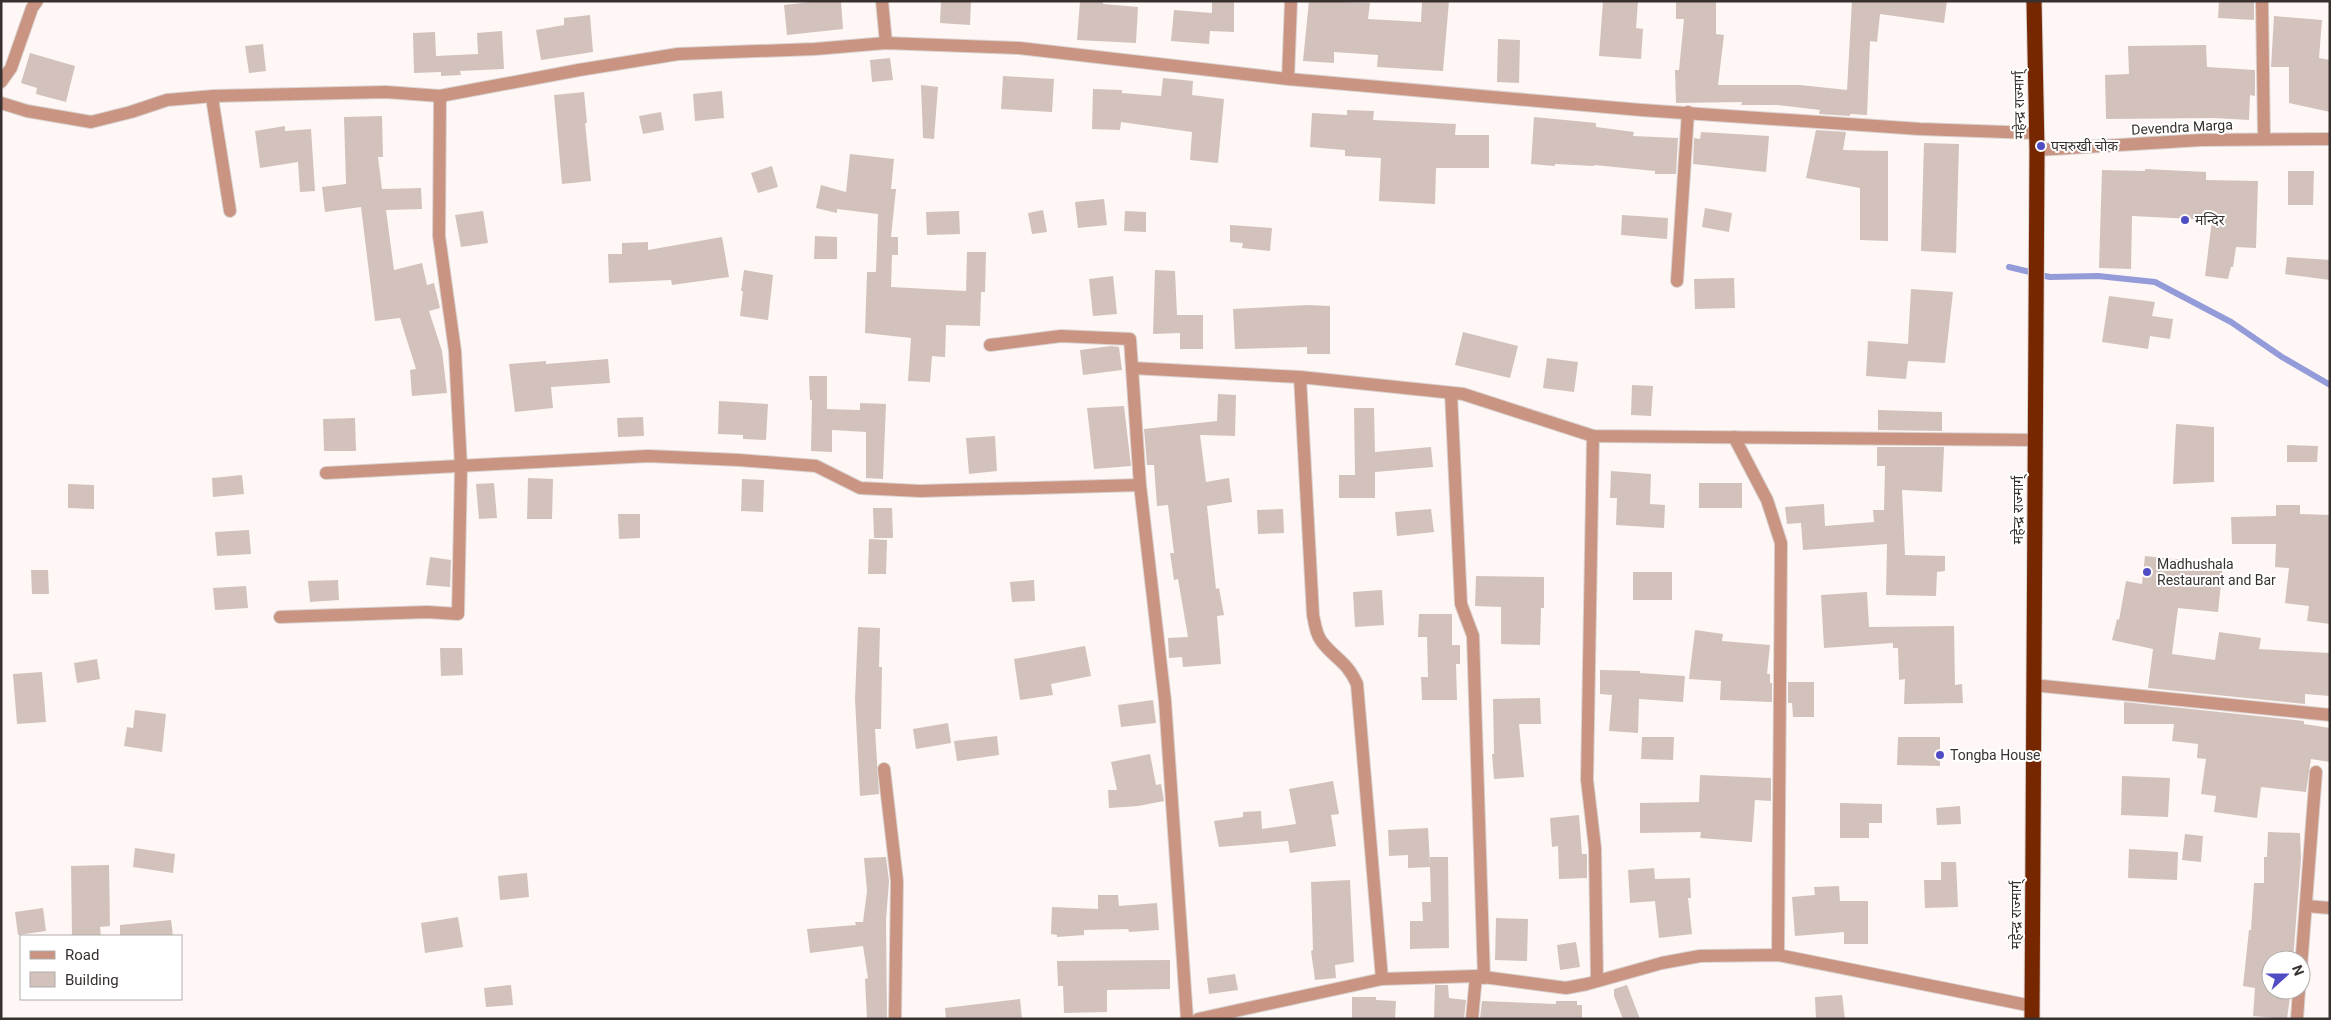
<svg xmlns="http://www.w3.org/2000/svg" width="2331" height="1020" font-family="Roboto,'Noto Sans Devanagari',sans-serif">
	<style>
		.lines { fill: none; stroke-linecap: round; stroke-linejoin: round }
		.stream { stroke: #949bd9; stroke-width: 6 }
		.building { fill: #d3c2bb }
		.minor-casing { stroke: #dad3d1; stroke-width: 14 }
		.highway-casing { stroke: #dad3d1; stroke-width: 17 }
		.minor { stroke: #c99582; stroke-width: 12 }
		.highway { stroke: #772700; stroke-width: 15 }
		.poi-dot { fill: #504dc4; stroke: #fff; stroke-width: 2 }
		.labels { text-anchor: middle; stroke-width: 4; stroke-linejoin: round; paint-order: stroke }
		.street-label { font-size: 14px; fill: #38312f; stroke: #fff }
		.poi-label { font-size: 14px; fill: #38312f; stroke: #fff; text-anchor: start }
	</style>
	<rect width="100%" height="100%" fill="#fef7f5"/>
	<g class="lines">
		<g class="stream">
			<path d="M2009 267 2030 272"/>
			<path d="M2040 275 2050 277 2098 276 2155 282 2231 322 2282 357 2330 385"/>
		</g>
	</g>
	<g class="building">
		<path d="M820 1H841L843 29 787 35 784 5Z"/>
		<path d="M941 1H971L970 25 940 23Z"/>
		<path d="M1080 1H1103V4L1138 7 1136 43 1077 40Z"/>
		<path d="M1212 1H1234V32L1210 31 1209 44 1171 41 1174 10 1212 13Z"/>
		<path d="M1309 1 1370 3 1368 19 1421 22 1422 1H1449L1443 71 1377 67 1378 55 1334 52V63L1303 61Z"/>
		<path d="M1603 1H1638L1636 28 1643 29 1641 59 1599 56Z"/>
		<path d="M1676 1H1716V34L1724 35 1718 85H1800L1847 90 1852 1H1947L1944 23 1880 14 1877 42 1870 41 1867 115 1850 114V116L1819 114 1820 110 1777 105H1741L1742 102 1676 103 1675 70H1679L1684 19H1676Z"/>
		<path d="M2219 1H2254V20L2218 18Z"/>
		<path d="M590 15 593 52 541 60 536 30 564 25V18Z"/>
		<path d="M2274 16 2322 20 2319 58 2330 60V112L2289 103V67H2271Z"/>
		<path d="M502 31 504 69 460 71 461 75 441 76V72L414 73 413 33 435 32 436 56 478 54 477 33Z"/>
		<path d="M1498 39 1520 40 1519 83 1497 82Z"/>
		<path d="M263 44 266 71 249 73 245 46Z"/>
		<path d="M2206 45 2207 67 2255 70V96L2250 95 2249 120 2214 118 2106 119 2105 75 2129 74 2128 46Z"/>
		<path d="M30 53 75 66 66 102 36 94 37 88 21 83Z"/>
		<path d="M890 58 893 80 872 82 870 60Z"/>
		<path d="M1003 76 1054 79 1052 112 1001 109Z"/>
		<path d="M1163 78 1193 81 1192 95 1224 99 1218 163 1190 160 1192 132 1121 122 1120 130 1092 129 1093 89 1122 90V93L1161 96Z"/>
		<path d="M921 85 938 87 934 139 923 138Z"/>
		<path d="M722 91 724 118 695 121 693 94Z"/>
		<path d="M584 92 587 123H585L591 181 562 184 554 95Z"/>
		<path d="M1347 110 1374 111 1373 120 1456 124 1455 135H1489V168H1436L1435 204 1379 201 1381 158 1345 156V150L1310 147 1312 113 1347 115Z"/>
		<path d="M661 112 664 130 643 134 639 116Z"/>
		<path d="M382 116 383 157H378L382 189 421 188 422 209 386 210 394 270 422 263 427 285 434 283 440 308 429 311 442 351 447 393 412 396 410 370 416 369 400 318 375 321 361 207 325 212 322 187 346 184 344 117Z"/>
		<path d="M1534 117 1596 123V127L1634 132 1633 136 1678 138 1676 174H1655V171L1594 165V166L1555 164V166L1531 164Z"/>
		<path d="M285 126V131L311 129 315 191 300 192 298 162 260 168 255 131Z"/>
		<path d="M1816 130 1846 132 1843 150 1888 151V241L1860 240V188L1806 178Z"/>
		<path d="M1701 132 1769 136 1766 172 1693 164 1694 138 1700 139Z"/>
		<path d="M1924 143 1959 144 1956 253 1921 251Z"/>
		<path d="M850 154 894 159 891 189H896L891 237H898V255H892L891 287 966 291 967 252H986L985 292H981L980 326 946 325 945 357 932 356 930 382 908 381 911 338 865 333 867 272H876L878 214 837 209V213L816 208 821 185 846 192Z"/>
		<path d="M772 166 778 187 758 193 751 173Z"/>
		<path d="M2145 169 2206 172V180L2258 181 2256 248 2236 247 2233 267H2231L2228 279 2205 276 2212 220 2132 216 2131 269 2099 268 2102 170 2145 171Z"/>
		<path d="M2288 171H2314L2313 205H2288Z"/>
		<path d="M1104 199 1107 225 1078 228 1075 202Z"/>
		<path d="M1705 208 1732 213 1729 232 1702 227Z"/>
		<path d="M1043 210 1047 232 1032 234 1028 213Z"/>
		<path d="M483 211 488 243 461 247 455 215Z"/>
		<path d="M959 211 960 234 927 235 926 212Z"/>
		<path d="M1125 211 1146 212V232L1124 231Z"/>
		<path d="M1622 215 1668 218 1667 239 1621 235Z"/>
		<path d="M1230 225 1272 228 1270 251 1242 248 1243 243 1230 242Z"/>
		<path d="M815 236 837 237V259H814Z"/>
		<path d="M722 237 729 277 672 285 671 280 609 283 608 254H622V243L648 242V250Z"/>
		<path d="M2287 257 2330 260V280L2285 274Z"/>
		<path d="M744 270 773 275 768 320 740 316 743 291H741Z"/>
		<path d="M1155 270 1175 271 1177 315H1203V349H1180V333L1153 334Z"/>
		<path d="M1113 276 1117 314 1093 316 1089 279Z"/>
		<path d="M1734 278 1735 308 1695 309 1694 279Z"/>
		<path d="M1911 289 1953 292 1945 363 1908 361 1906 379 1866 376 1868 341 1908 344Z"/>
		<path d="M2109 296 2155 302 2152 316 2173 319 2170 339 2150 336 2148 349 2102 342Z"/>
		<path d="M1308 305 1330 306V354H1307V347L1235 349 1233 309Z"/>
		<path d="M1463 332 1518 346 1510 378 1455 365Z"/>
		<path d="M1111 346 1119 347 1122 370 1083 375 1080 350Z"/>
		<path d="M1547 358 1578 362 1574 392 1543 388Z"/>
		<path d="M608 359 610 383 551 387 553 408 515 412 509 364 546 361V364Z"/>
		<path d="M809 376H827V409L860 410V403L886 404 883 479 866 478V432L832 430V452L811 451 812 400H810Z"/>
		<path d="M1632 385 1653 386 1651 416 1631 415Z"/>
		<path d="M1218 394 1236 395 1235 436 1200 435 1206 482 1229 478 1232 502 1207 506 1216 589 1219 588 1224 615 1217 616 1221 664 1183 667 1182 657 1169 658 1168 638 1188 637 1178 579 1174 580 1170 553H1174L1168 505 1157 506 1154 465H1147L1144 429 1217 421Z"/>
		<path d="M719 401 768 404 766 440 743 439V435L718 434Z"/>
		<path d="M1124 406 1131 466 1094 469 1087 408Z"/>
		<path d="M1354 408H1374L1375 452 1431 447 1433 467 1375 472V498H1339V475H1355Z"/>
		<path d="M1878 410 1942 412V431L1878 430Z"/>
		<path d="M643 417 644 436 618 437 617 418Z"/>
		<path d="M355 418 356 451H324L323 419Z"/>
		<path d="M2176 424 2214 427V482L2173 484Z"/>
		<path d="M995 436 997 471 969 474 966 438Z"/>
		<path d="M2287 445 2318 446 2317 462H2287Z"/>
		<path d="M1877 447H1944L1942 492 1902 490 1905 555 1945 556V571L1937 572 1936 596 1886 595 1887 544 1803 550 1801 523 1787 524 1785 507 1824 504 1825 526 1874 522 1873 510H1884L1885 466H1877Z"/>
		<path d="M1611 471 1651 474 1650 504 1665 505 1664 528 1616 525 1617 498H1610Z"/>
		<path d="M242 475 244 494 213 497 212 478Z"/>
		<path d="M528 478 553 479 552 519H527Z"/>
		<path d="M742 479 764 480 763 512 741 511Z"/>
		<path d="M494 483 497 518 479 519 476 484Z"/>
		<rect x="1699" y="483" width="43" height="25"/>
		<path d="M68 484 94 485V509L68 508Z"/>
		<path d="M2276 505H2300V514L2330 515V624L2307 621 2309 606 2285 603 2289 568 2275 567 2276 544H2232L2231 517 2276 516Z"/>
		<path d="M873 508H892L893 538H874Z"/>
		<path d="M1283 509 1284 533 1258 534 1257 510Z"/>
		<path d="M1431 509 1434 532 1397 536 1395 512Z"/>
		<path d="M618 514H640V538L619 539Z"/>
		<path d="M249 530 251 554 217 556 215 532Z"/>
		<path d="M869 539 887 540 886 574H868Z"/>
		<path d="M2145 556 2223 564 2218 612 2178 608 2172 654 2215 660 2219 632 2261 638 2259 649 2330 653V696L2305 694V704L2148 688 2153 649 2112 640 2117 619 2119 620 2126 581 2142 584Z"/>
		<path d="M430 557 451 560 450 587 426 585Z"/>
		<path d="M31 570H48L49 594H32Z"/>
		<rect x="1633" y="572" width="39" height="28"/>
		<path d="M1476 576 1544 577V608H1541L1540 645 1501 644V607L1475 606Z"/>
		<path d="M338 580 339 600 310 602 308 581Z"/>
		<path d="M1034 580 1035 601 1012 602 1010 582Z"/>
		<path d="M246 586 248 608 215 610 213 588Z"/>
		<path d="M1382 590 1384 625 1355 627 1353 592Z"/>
		<path d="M1867 592 1869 627 1954 626 1955 685 1962 684 1963 703 1904 704 1905 679 1899 680 1898 648H1893V643L1824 648 1821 595Z"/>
		<path d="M1419 614H1452V645H1460V664H1456L1457 700H1422L1421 677H1428L1427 637H1418Z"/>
		<path d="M858 627 880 628 879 667H882L881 729H875L879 794 860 796 855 699Z"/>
		<path d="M1695 630 1723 634 1722 641 1770 645 1767 674H1770V683H1772V702L1720 700 1721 681 1689 679Z"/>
		<path d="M1085 646 1091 676 1051 684 1053 695 1020 700 1014 659Z"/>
		<path d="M440 648H462L463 675 441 676Z"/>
		<path d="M97 659 100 679 77 683 74 663Z"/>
		<path d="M1600 670 1640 671V673L1685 676 1683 702 1639 699 1638 733 1609 731 1612 695 1600 694Z"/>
		<path d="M42 672 46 722 17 724 13 674Z"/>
		<path d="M1788 682H1814V717H1793L1792 703H1788Z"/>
		<path d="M1540 698 1541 724H1519L1524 777 1494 779 1492 754H1494L1493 699Z"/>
		<path d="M1153 700 1156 723 1121 727 1118 705Z"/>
		<path d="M2124 702 2304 721V724L2330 728V762L2311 759 2306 792 2261 787 2257 818 2214 812 2216 796 2201 794 2206 759 2197 758 2198 744 2172 741 2174 724H2124Z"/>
		<path d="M135 710 166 714 162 752 124 746 127 727 133 728Z"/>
		<path d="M948 723 951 743 916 749 913 729Z"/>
		<path d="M997 736 999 755 957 761 954 741Z"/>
		<path d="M1642 737H1674L1673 760 1641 759Z"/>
		<path d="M1898 737H1940V766L1897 765Z"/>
		<path d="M1150 754 1156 785 1161 784 1164 801 1138 806 1109 808 1108 790H1117L1111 762Z"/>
		<path d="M1700 775 1771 778V801L1755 800 1752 842 1700 838 1701 832 1640 833V803L1699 802Z"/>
		<path d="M2122 776 2170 778 2168 817 2121 815Z"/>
		<path d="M1333 781 1339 814 1331 815 1336 846 1290 853 1288 841 1219 847 1214 821 1243 817V812L1261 811 1262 829 1296 824 1289 789Z"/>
		<path d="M1840 803 1882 804V823H1869V838H1840Z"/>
		<path d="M1960 806 1961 824 1937 825 1936 808Z"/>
		<path d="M1579 815 1582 854H1587V878L1559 879 1558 846 1552 847 1550 818Z"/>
		<path d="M1428 828 1430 865V857H1448L1449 948 1410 949V921H1423L1422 902H1431L1430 867 1408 868V855L1389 856 1388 830Z"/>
		<path d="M2268 832 2300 833 2301 858 2293 960H2271V990H2291L2287 1019 2253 1016 2255 988 2243 986 2249 930H2251L2254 883H2264V857H2267Z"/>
		<path d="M2185 834 2203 836 2201 862 2182 860Z"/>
		<path d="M135 848 175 854 173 873 133 867Z"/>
		<path d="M2129 849 2178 852 2177 880 2128 878Z"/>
		<path d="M886 857 889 881 886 920 887 1019H867L865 979 868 978 863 946 810 953 807 929 856 925 855 922H863L867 891 864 858Z"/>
		<path d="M1941 862H1956L1958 907 1925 908 1924 880H1941Z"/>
		<path d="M109 865 110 926 100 927 101 936H72L71 866Z"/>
		<path d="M1654 868 1655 879 1690 878 1691 898H1688L1692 934 1659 938 1655 901 1630 903 1628 870Z"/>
		<path d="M527 873 529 897 500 900 498 876Z"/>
		<path d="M1350 880 1354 962 1335 965 1336 978 1315 980 1311 951 1313 950 1311 882Z"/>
		<path d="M1839 886 1840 901H1868V944H1844V932L1795 936 1792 897 1815 895 1814 887Z"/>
		<path d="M1098 895H1118L1119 906 1157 903 1159 930 1129 932 1128 929 1084 930V935L1057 937V935L1051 934 1052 907 1098 909Z"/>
		<path d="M43 908 46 931 18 935 15 912Z"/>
		<path d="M458 917 463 947 425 953 421 923Z"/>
		<path d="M1496 918 1528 919 1527 961 1495 960Z"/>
		<path d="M171 920 173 936H120V925Z"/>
		<path d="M1576 942 1580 967 1560 970 1557 945Z"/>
		<path d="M1170 960V989L1107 990V1012L1064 1013 1063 986H1058L1057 961Z"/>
		<path d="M1235 974 1238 990 1209 994 1207 978Z"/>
		<path d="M511 985 513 1005 486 1007 484 988Z"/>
		<path d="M1435 985H1448L1449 998 1466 1000 1464 1019H1434Z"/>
		<path d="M1627 985 1640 1019H1623L1614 996V989Z"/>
		<path d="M1842 995 1845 1019H1816L1815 997Z"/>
		<path d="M1352 997H1376V1000L1396 1001 1395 1019H1352Z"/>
		<path d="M1020 999 1022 1019H946L945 1008Z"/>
		<path d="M1482 1001 1556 1004V1001H1577V1005H1582V1019H1480Z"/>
	</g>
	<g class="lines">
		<g class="minor-casing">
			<g id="minor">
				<path d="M882 1 886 43"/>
				<path d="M2262 1 2264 138"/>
				<path d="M1288 79 1291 1"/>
				<path d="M1 82 11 68 32 8 37 1"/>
				<path d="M1 103 27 111 91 122 131 112 167 100 214 96"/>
				<path d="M2037 150 2201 140 2330 139"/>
				<path d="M230 211 213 104 214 96 386 92 440 96 579 70 678 54 815 49 886 43 1019 48 1288 79 1641 110 1920 129 2036 133"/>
				<path d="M1677 281 1688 112"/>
				<path d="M990 345 1061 336 1130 339 1140 485 1165 701 1187 1019"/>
				<path d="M1132 368 1300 377 1463 394 1593 436 2035 440"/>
				<path d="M1300 377 1313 615C1315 624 1316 635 1322 642 1336 660 1346 660 1357 684L1382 979"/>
				<path d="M1451 393 1461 604 1473 636 1484 978"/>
				<path d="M1593 436 1587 780 1595 848 1597 981"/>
				<path d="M1734 437 1767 500 1781 543 1778 955"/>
				<path d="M326 473 648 456 739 460 816 466 860 488 920 491 1140 485"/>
				<path d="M280 617 427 612 458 614 461 467 455 351 439 236 440 96"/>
				<path d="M2033 685 2330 715"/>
				<path d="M884 769 897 881 895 1019"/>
				<path d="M2306 906 2330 908"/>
				<path d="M2301 967 2316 772"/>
				<path d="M1198 1019 1382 979 1476 976 1566 988 1587 984 1662 963 1700 956 1778 955 2032 1006"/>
				<path d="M1472 1019 1476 976"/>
				<path d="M2297 1019 2299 990"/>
			</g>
		</g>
		<g class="highway-casing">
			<path id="highway" d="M2032 1019 2037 150 2034 1"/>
		</g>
		<use href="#minor" class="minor"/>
		<use href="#highway" class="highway"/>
	</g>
	<g class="poi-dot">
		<circle cx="2041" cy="146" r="5"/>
		<circle cx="2185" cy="220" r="5"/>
		<circle cx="2147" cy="572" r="5"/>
		<circle cx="1940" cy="755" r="5"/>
	</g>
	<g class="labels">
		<g class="street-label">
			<text transform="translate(2019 105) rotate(-91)" y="5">महेन्द्र राज्मार्ग्</text>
			<text transform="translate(2182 127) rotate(-3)" y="5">Devendra Marga</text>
			<text transform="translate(2018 510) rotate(-90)" y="5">महेन्द्र राज्मार्ग्</text>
			<text transform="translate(2016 915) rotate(-90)" y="5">महेन्द्र राज्मार्ग्</text>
		</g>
		<g class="poi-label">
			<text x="2051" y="151">पचरुखी चोक</text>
			<text x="2195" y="225">मन्दिर</text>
			<text x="2157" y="569">Madhushala<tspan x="2157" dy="16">Restaurant and Bar</tspan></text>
			<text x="1950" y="760">Tongba House</text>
		</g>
	</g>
	<rect width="2331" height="1020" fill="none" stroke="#38312f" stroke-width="5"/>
	<rect x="20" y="935" width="162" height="65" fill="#ffffff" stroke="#afadac"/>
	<rect x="30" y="951" width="25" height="8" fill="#c99582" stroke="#afadac"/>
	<text x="65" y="960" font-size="15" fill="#38312f">Road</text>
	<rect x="30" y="972" width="25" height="15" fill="#d3c2bb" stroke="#afadac"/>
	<text x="65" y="985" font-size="15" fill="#38312f">Building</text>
	<g transform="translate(2286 975) rotate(69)"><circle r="24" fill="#ffffff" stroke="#afadac"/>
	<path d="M0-4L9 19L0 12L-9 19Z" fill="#504dc4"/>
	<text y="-8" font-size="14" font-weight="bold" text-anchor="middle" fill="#38312f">N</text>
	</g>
</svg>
